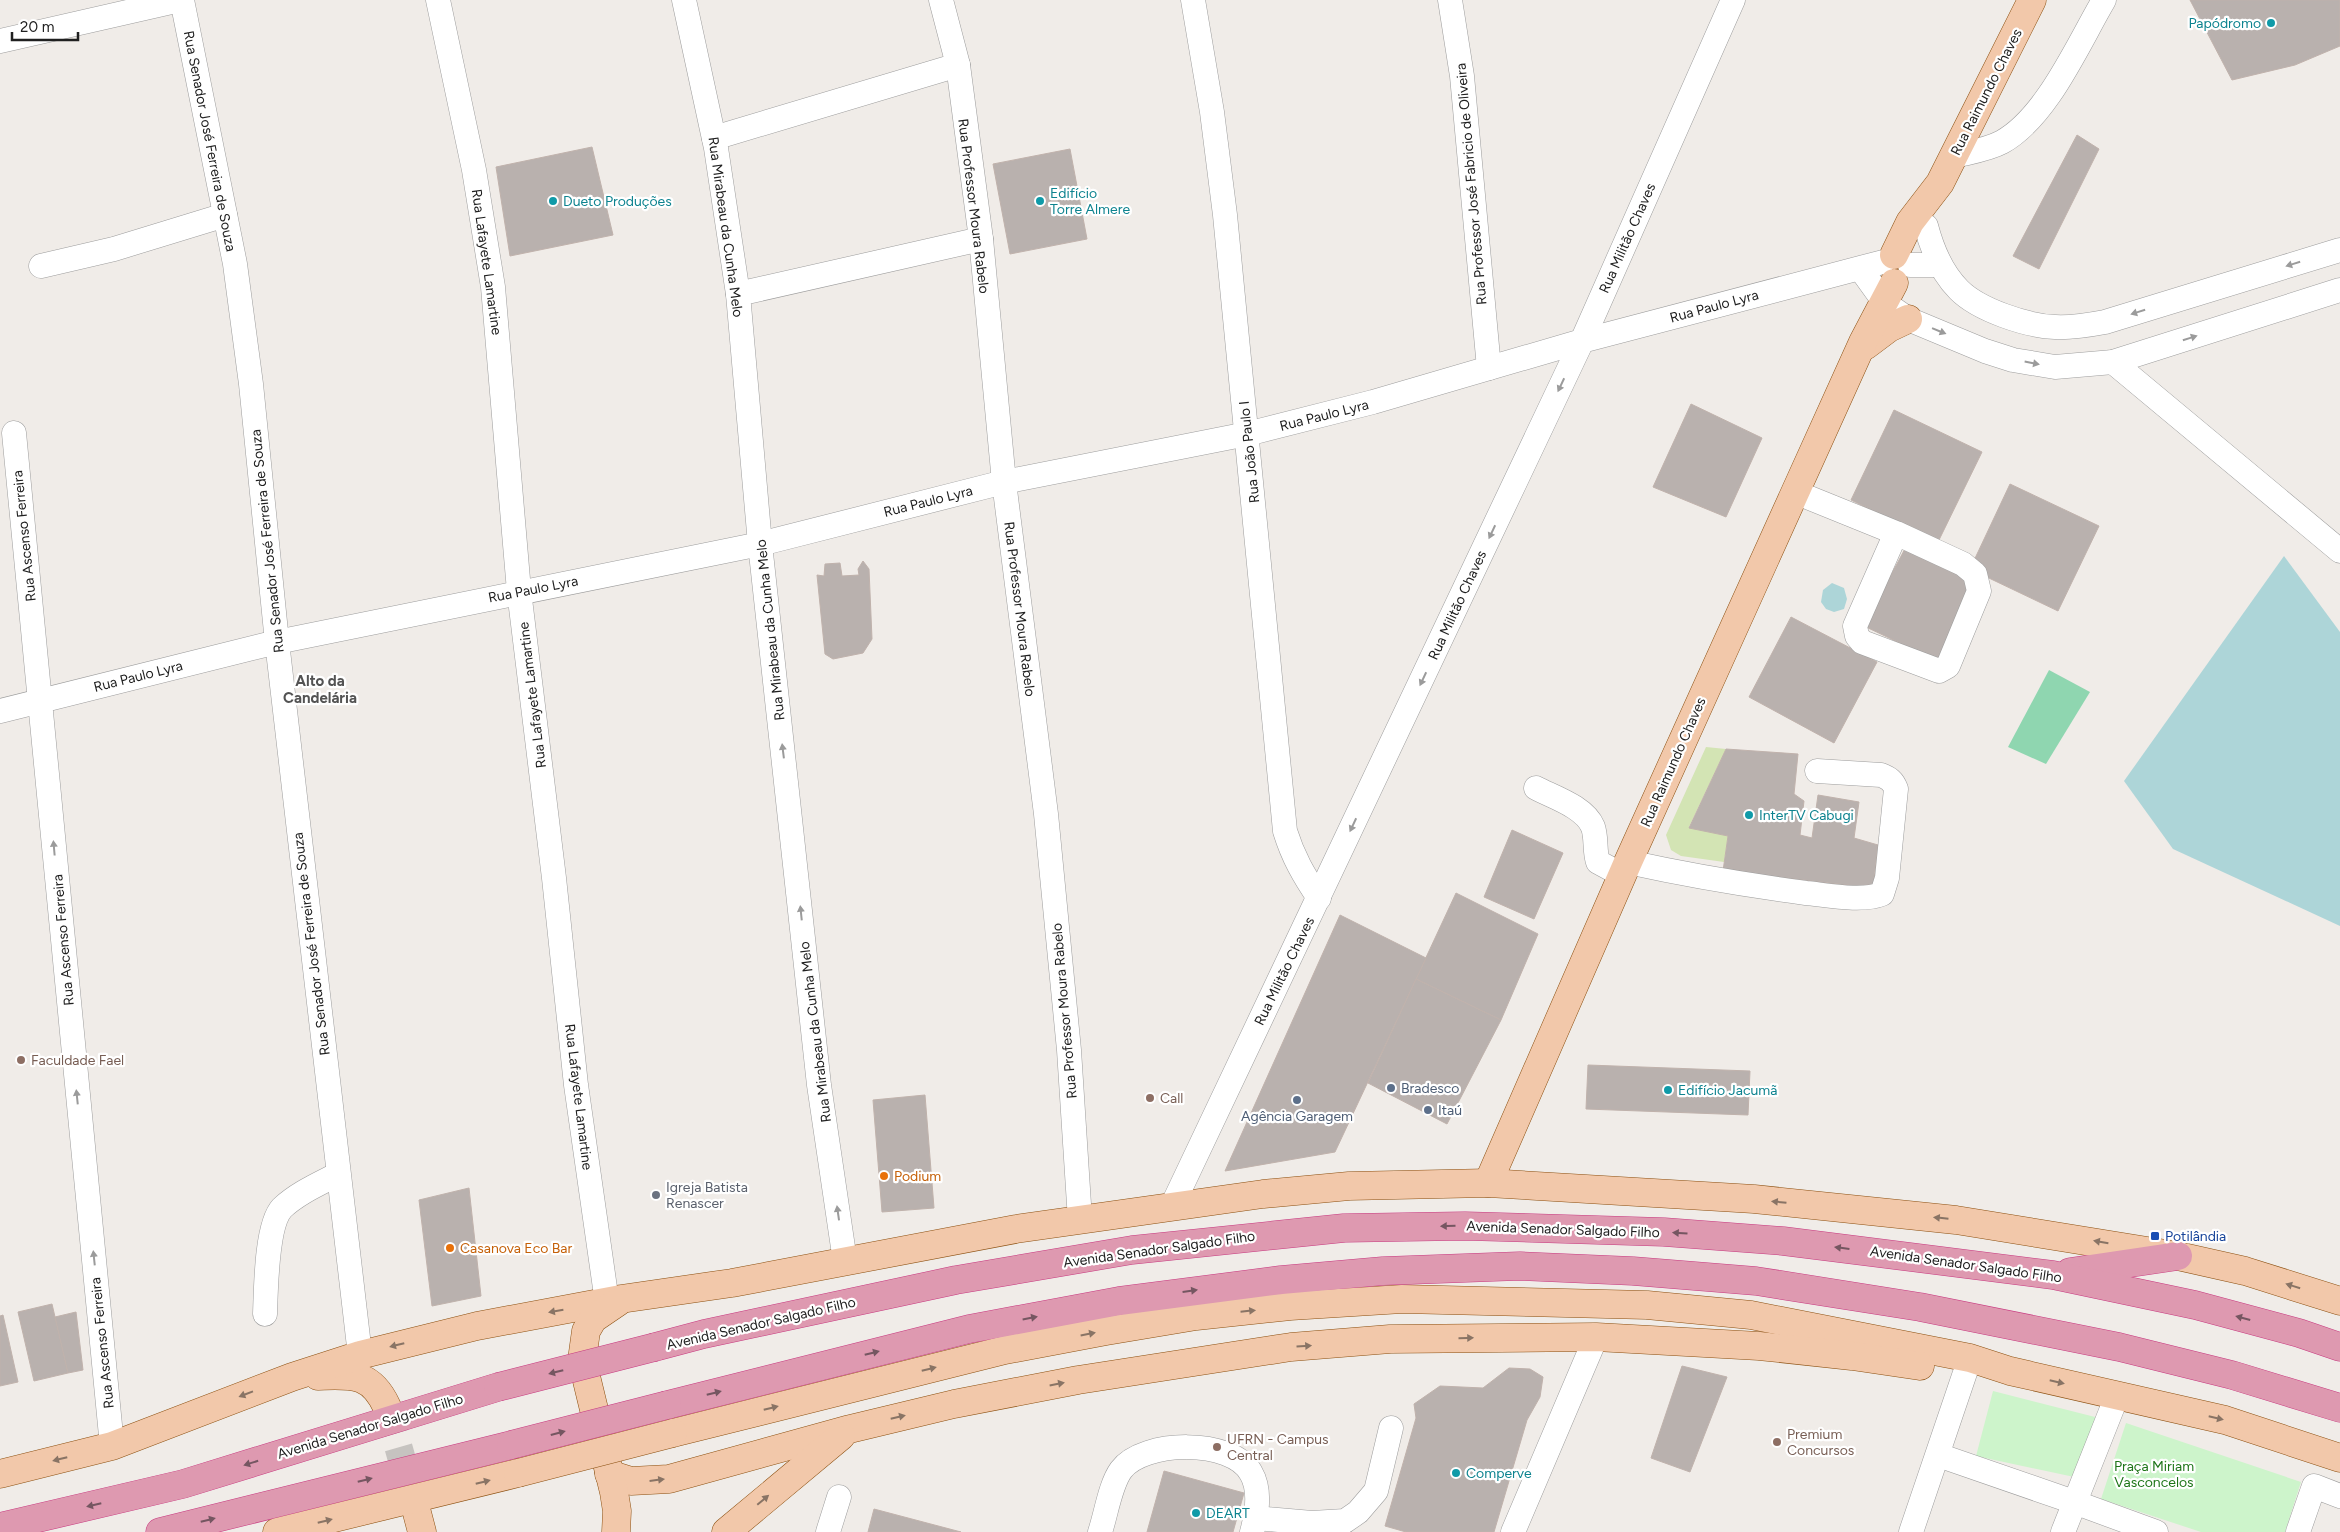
<svg xmlns="http://www.w3.org/2000/svg" width="2340" height="1532" font-family="Figtree,sans-serif">
	<style>
		.grass { fill: #d3e4b4 }
		.park { fill: #cdf4cb }
		.pitch { fill: #8fd6b0 }
		.water { fill: #add5d8 }
		.building { fill: #b9b1ae; stroke: #c0b2ac }
		.lines { fill: none; stroke-linecap: round; stroke-linejoin: round }
		.major-tunnel { stroke: #c6c3c0; stroke-width: 28; stroke-dasharray: 28 14; stroke-linecap: butt }
		.minor-casing { stroke: #9d9d9d; stroke-width: 25 }
		.major-casing { stroke: #8c5011; stroke-width: 29 }
		.highway-casing { stroke: #c83a80; stroke-width: 29 }
		.minor { stroke: #fff; stroke-width: 24 }
		.major { stroke: #f2c8aa; stroke-width: 28 }
		.highway { stroke: #de99b0; stroke-width: 28 }
		.major-bridge-casing { stroke: #8c5011; stroke-width: 29; stroke-linecap: butt }
		.highway-bridge-casing { stroke: #c83a80; stroke-width: 29; stroke-linecap: butt }
		.major-bridge { stroke: #f2c8aa; stroke-width: 28 }
		.highway-bridge { stroke: #de99b0; stroke-width: 28 }
		.oneway { fill: #9b9b9b }
		.oneway2 { fill: #897465 }
		.oneway3 { fill: #755661 }
		.culture-dot { fill: #0f9aa8; stroke: #fff; stroke-width: 2 }
		.education-dot { fill: #8d6e63; stroke: #fff; stroke-width: 2 }
		.service-dot { fill: #5c6f8a; stroke: #fff; stroke-width: 2 }
		.food-dot { fill: #e8710a; stroke: #fff; stroke-width: 2 }
		.worship-dot { fill: #6b7280; stroke: #fff; stroke-width: 2 }
		.transit-dot { fill: #1a4fb4; stroke: #fff; stroke-width: 2 }
		.labels { text-anchor: middle; stroke-width: 4.5; stroke-linejoin: round; paint-order: stroke }
		.culture-label { font-size: 14px; fill: #0d838f; stroke: #fff; text-anchor: start }
		.street-label { font-size: 14px; fill: #202020; stroke: #fff }
		.education-label { font-size: 14px; fill: #785e54; stroke: #fff; text-anchor: start }
		.service-label { font-size: 14px; fill: #4e5e75; stroke: #fff; text-anchor: start }
		.food-label { font-size: 14px; fill: #c56008; stroke: #fff; text-anchor: start }
		.worship-label { font-size: 14px; fill: #5b616d; stroke: #fff; text-anchor: start }
		.transit-label { font-size: 14px; fill: #164399; stroke: #fff; text-anchor: start }
		.park-label { font-size: 14px; fill: #1e7518; stroke: #fff }
		.neighbourhood-label { font-size: 15px; font-weight: bold; fill: #535353; stroke: #fff }
	</style>
	<rect width="100%" height="100%" fill="#f0ece8"/>
	<path class="grass" d="M1706 747 1726 749 1689 827 1728 836 1724 862 1681 856 1671 850 1666 835Z"/>
	<g class="park">
		<path d="M1993 1391 2099 1418 2079 1478 1976 1456Z"/>
		<path d="M2126 1423 2301 1482 2285 1532H2201L2101 1499Z"/>
	</g>
	<path class="pitch" d="M2049 670 2090 692 2046 764 2008 747Z"/>
	<g class="water">
		<path d="M2284 556 2340 632V926L2173 849 2124 781Z"/>
		<path d="M1832 583 1844 588 1847 599 1844 609 1834 612 1826 609 1821 602 1823 590Z"/>
	</g>
	<g class="building">
		<path d="M2190 0H2340V46L2295 65 2232 80Z"/>
		<path d="M2077 135 2099 149 2039 269 2013 256Z"/>
		<path d="M592 147 613 235 510 256 496 167Z"/>
		<path d="M1070 149 1087 239 1010 254 993 164Z"/>
		<path d="M1691 404 1762 438 1726 517 1653 487Z"/>
		<path d="M1894 410 1982 452 1938 542 1851 500Z"/>
		<path d="M2010 484 2099 526 2058 611 1970 569Z"/>
		<path d="M1907 545 1974 580 1946 665 1864 626Z"/>
		<path d="M863 561 869 569 872 639 863 653 833 659 825 654 817 575 824 576 825 564 840 563 842 576 859 575 858 569Z"/>
		<path d="M1791 617 1877 662 1834 743 1749 697Z"/>
		<path d="M1726 749 1798 754 1794 794 1804 801 1800 835 1812 838 1818 795 1859 802 1854 838 1878 845 1873 888 1723 871 1728 836 1689 828Z"/>
		<path d="M1512 830 1563 853 1534 919 1484 897Z"/>
		<path d="M1456 893 1538 934 1501 1020 1416 979Z"/>
		<path d="M1340 915 1426 958 1335 1152 1225 1171Z"/>
		<path d="M1416 979 1501 1020 1447 1124 1368 1083Z"/>
		<path d="M1588 1065 1750 1071 1748 1115 1586 1109Z"/>
		<path d="M925 1095 934 1208 882 1212 873 1100Z"/>
		<path d="M469 1188 481 1296 432 1306 419 1200Z"/>
		<path d="M52 1304 68 1373 34 1381 18 1312Z"/>
		<path d="M76 1312 83 1370 68 1373 55 1317Z"/>
		<path d="M3 1315 18 1382 0 1386V1316Z"/>
		<path d="M1682 1366 1727 1377 1690 1472 1651 1458Z"/>
		<path d="M1509 1368 1530 1369 1543 1377 1540 1397 1527 1420 1494 1532H1406L1385 1526 1416 1418 1414 1404 1440 1386 1483 1388Z"/>
		<path d="M1164 1471 1244 1493 1233 1532H1147Z"/>
		<path d="M874 1509 961 1532H868Z"/>
	</g>
	<g class="lines">
		<path class="major-tunnel" d="M387 1407 416 1509"/>
		<g class="minor-casing">
			<g id="minor">
				<path d="M182 0 235 264 251 384 277 642 360 1355"/>
				<path d="M438 0 474 170 493 287 519 591 554 878 576 1085 607 1302"/>
				<path d="M684 0 716 148 738 294 760 544 819 1085 845 1261"/>
				<path d="M941 0 958 65 981 239 1004 482 1046 814 1069 1050 1080 1220"/>
				<path d="M1193 0 1212 112 1225 215 1285 831C1293 857 1304 876 1319 898"/>
				<path d="M1450 0 1462 76 1489 368"/>
				<path d="M0 41 180 0"/>
				<path d="M714 138 958 65"/>
				<path d="M1954 156C1970 152 1987 150 2002 142 2047 117 2078 44 2104 0"/>
				<path d="M1926 226C1932 249 1942 273 1959 290 1979 310 2027 326 2055 327 2072 328 2089 325 2105 322L2340 250"/>
				<path d="M1910 265H1940"/>
				<path d="M41 266 114 249 225 215"/>
				<path d="M1862 271 1885 303 1908 319 1985 351 2013 360 2055 367 2113 362 2340 290"/>
				<path d="M738 294 981 239"/>
				<path d="M2113 362 2340 551"/>
				<path d="M14 433 112 1446"/>
				<path d="M1795 492 1896 533 1963 564 1975 574 1979 591 1948 666 1939 671 1862 642 1857 636 1855 626 1896 533"/>
				<path d="M0 711 277 642 760 544 1004 482 1247 434 1373 402 1582 341 1883 262"/>
				<path d="M1536 788C1553 797 1585 807 1593 827 1597 839 1594 850 1598 862L1622 875"/>
				<path d="M1628 862C1687 875 1746 885 1806 893 1827 895 1862 902 1882 894L1887 878 1896 789C1893 781 1889 778 1881 775L1817 771"/>
				<path d="M1172 1206 1582 341 1733 0"/>
				<path d="M265 1314C266 1291 266 1225 282 1208 298 1193 319 1184 338 1174"/>
				<path d="M1938 1455 2074 1502 2156 1532"/>
				<path d="M1256 1518 1312 1523 1345 1521 1358 1512 1376 1491 1391 1428"/>
				<path d="M828 1532 839 1497"/>
				<path d="M1100 1532C1106 1515 1110 1485 1121 1470 1143 1440 1232 1438 1251 1473 1261 1490 1257 1514 1252 1532"/>
				<path d="M1513 1532 1596 1337"/>
				<path d="M1911 1532 1970 1358"/>
				<path d="M2063 1532 2117 1396"/>
				<path d="M2298 1532 2314 1486 2340 1496"/>
			</g>
		</g>
		<g class="major-casing">
			<g id="major">
				<path d="M1894 255 1910 222 1940 183 2032 0"/>
				<path d="M1865 346 1889 328 1908 319"/>
				<path d="M1488 1183 1628 862 1863 342 1894 283"/>
				<path d="M318 1376C352 1375 371 1372 387 1407"/>
				<path d="M673 1433 1005 1350 1106 1331 1196 1316 1290 1306 1402 1299 1647 1305 1751 1315 1970 1358 2010 1371 2225 1420 2340 1458"/>
				<path d="M0 1474 112 1446 292 1377 360 1355 477 1326 621 1299 732 1283 1016 1229 1263 1194 1349 1186 1488 1183 1754 1199 1956 1220 2178 1256 2245 1271 2340 1301"/>
				<path d="M609 1474 631 1481 669 1479 850 1429 954 1404 1078 1380 1291 1347 1390 1339 1596 1337 1759 1346 1852 1356 1920 1366"/>
				<path d="M416 1509 422 1532"/>
				<path d="M277 1532 518 1473"/>
				<path d="M616 1532 617 1511 614 1492 582 1360 586 1331 593 1319 618 1302"/>
				<path d="M726 1532 841 1436"/>
			</g>
		</g>
		<g class="highway-casing">
			<g id="highway">
				<path d="M2070 1272 2178 1256"/>
				<path d="M655 1347 704 1334 956 1280 1132 1250 1344 1228 1465 1226 1664 1232 1783 1241 2053 1275 2195 1305 2299 1333 2340 1347"/>
				<path d="M667 1405 969 1329 1119 1301 1281 1280 1383 1271 1520 1266 1633 1271 1756 1281 1920 1307 2119 1347 2232 1375 2340 1408"/>
				<path d="M0 1527 183 1484 498 1387"/>
				<path d="M160 1532 511 1445"/>
			</g>
		</g>
		<use href="#minor" class="minor"/>
		<use href="#major" class="major"/>
		<use href="#highway" class="highway"/>
		<g class="major-bridge-casing">
			<path id="major-bridge" d="M518 1473 673 1433"/>
		</g>
		<g class="highway-bridge-casing">
			<g id="highway-bridge">
				<path d="M498 1387 655 1347"/>
				<path d="M511 1445 667 1405"/>
			</g>
		</g>
		<use href="#major-bridge" class="major-bridge"/>
		<use href="#highway-bridge" class="highway-bridge"/>
	</g>
	<defs><path id="oneway-solid" d="M-6-.8H1V-3.2L6.5 0L1 3.2V.8H-6Z" transform="scale(1.25)"/></defs>
	<g class="oneway">
		<use href="#oneway-solid" transform="translate(2293 264) rotate(163)"/>
		<use href="#oneway-solid" transform="translate(2138 312) rotate(163)"/>
		<use href="#oneway-solid" transform="translate(1939 331) rotate(22)"/>
		<use href="#oneway-solid" transform="translate(2190 338) rotate(-18)"/>
		<use href="#oneway-solid" transform="translate(2032 363) rotate(11)"/>
		<use href="#oneway-solid" transform="translate(1561 385) rotate(115)"/>
		<use href="#oneway-solid" transform="translate(1492 532) rotate(115)"/>
		<use href="#oneway-solid" transform="translate(1423 679) rotate(115)"/>
		<use href="#oneway-solid" transform="translate(783 751) rotate(-97)"/>
		<use href="#oneway-solid" transform="translate(1353 825) rotate(115)"/>
		<use href="#oneway-solid" transform="translate(54 848) rotate(-95)"/>
		<use href="#oneway-solid" transform="translate(801 913) rotate(-96)"/>
		<use href="#oneway-solid" transform="translate(77 1097) rotate(-96)"/>
		<use href="#oneway-solid" transform="translate(838 1213) rotate(-98)"/>
		<use href="#oneway-solid" transform="translate(94 1258) rotate(-96)"/>
	</g>
	<g class="oneway2">
		<use href="#oneway-solid" transform="translate(1779 1202) rotate(-174)"/>
		<use href="#oneway-solid" transform="translate(1941 1218) rotate(-174)"/>
		<use href="#oneway-solid" transform="translate(2101 1242) rotate(-170)"/>
		<use href="#oneway-solid" transform="translate(2293 1286) rotate(-163)"/>
		<use href="#oneway-solid" transform="translate(556 1311) rotate(170)"/>
		<use href="#oneway-solid" transform="translate(1248 1311) rotate(-6)"/>
		<use href="#oneway-solid" transform="translate(1088 1334) rotate(-11)"/>
		<use href="#oneway-solid" transform="translate(1466 1338) rotate(-1)"/>
		<use href="#oneway-solid" transform="translate(397 1345) rotate(166)"/>
		<use href="#oneway-solid" transform="translate(1304 1346) rotate(-4)"/>
		<use href="#oneway-solid" transform="translate(929 1369) rotate(-14)"/>
		<use href="#oneway-solid" transform="translate(2057 1382) rotate(13)"/>
		<use href="#oneway-solid" transform="translate(1057 1384) rotate(-11)"/>
		<use href="#oneway-solid" transform="translate(246 1394) rotate(159)"/>
		<use href="#oneway-solid" transform="translate(771 1408) rotate(-14)"/>
		<use href="#oneway-solid" transform="translate(898 1417) rotate(-13)"/>
		<use href="#oneway-solid" transform="translate(2216 1418) rotate(13)"/>
		<use href="#oneway-solid" transform="translate(60 1459) rotate(166)"/>
		<use href="#oneway-solid" transform="translate(657 1480) rotate(-7)"/>
		<use href="#oneway-solid" transform="translate(483 1482) rotate(-14)"/>
		<use href="#oneway-solid" transform="translate(763 1500) rotate(-40)"/>
		<use href="#oneway-solid" transform="translate(325 1521) rotate(-14)"/>
	</g>
	<g class="oneway3">
		<use href="#oneway-solid" transform="translate(1448 1226) rotate(179)"/>
		<use href="#oneway-solid" transform="translate(1680 1233) rotate(-176)"/>
		<use href="#oneway-solid" transform="translate(1842 1248) rotate(-173)"/>
		<use href="#oneway-solid" transform="translate(1190 1291) rotate(-8)"/>
		<use href="#oneway-solid" transform="translate(1030 1318) rotate(-11)"/>
		<use href="#oneway-solid" transform="translate(2243 1318) rotate(-165)"/>
		<use href="#oneway-solid" transform="translate(872 1353) rotate(-14)"/>
		<use href="#oneway-solid" transform="translate(556 1372) rotate(166)"/>
		<use href="#oneway-solid" transform="translate(714 1393) rotate(-14)"/>
		<use href="#oneway-solid" transform="translate(558 1433) rotate(-15)"/>
		<use href="#oneway-solid" transform="translate(251 1463) rotate(163)"/>
		<use href="#oneway-solid" transform="translate(365 1480) rotate(-14)"/>
		<use href="#oneway-solid" transform="translate(94 1505) rotate(167)"/>
		<use href="#oneway-solid" transform="translate(208 1520) rotate(-14)"/>
	</g>
	<g class="culture-dot">
		<circle cx="2271" cy="23" r="5"/>
		<circle cx="553" cy="201" r="5"/>
		<circle cx="1040" cy="201" r="5"/>
		<circle cx="1749" cy="815" r="5"/>
		<circle cx="1668" cy="1090" r="5"/>
		<circle cx="1456" cy="1473" r="5"/>
		<circle cx="1196" cy="1513" r="5"/>
	</g>
	<g class="education-dot">
		<circle cx="21" cy="1060" r="5"/>
		<circle cx="1150" cy="1098" r="5"/>
		<circle cx="1777" cy="1442" r="5"/>
		<circle cx="1217" cy="1447" r="5"/>
	</g>
	<g class="service-dot">
		<circle cx="1391" cy="1088" r="5"/>
		<circle cx="1297" cy="1100" r="5"/>
		<circle cx="1428" cy="1110" r="5"/>
	</g>
	<g class="food-dot">
		<circle cx="884" cy="1176" r="5"/>
		<circle cx="450" cy="1248" r="5"/>
	</g>
	<circle class="worship-dot" cx="656" cy="1195" r="5"/>
	<rect class="transit-dot" x="2150" y="1231" width="10" height="10" rx="2.5"/>
	<g class="labels">
		<g class="culture-label">
			<text x="2261" y="28" text-anchor="end">Papódromo</text>
			<text x="1050" y="198">Edifício<tspan x="1050" dy="16">Torre Almere</tspan></text>
			<text x="563" y="206">Dueto Produções</text>
			<text x="1759" y="820">InterTV Cabugi</text>
			<text x="1678" y="1095">Edifício Jacumã</text>
			<text x="1466" y="1478">Comperve</text>
			<text x="1206" y="1518">DEART</text>
		</g>
		<g class="street-label">
			<text transform="translate(1986 92) rotate(-63)" y="5">Rua Raimundo Chaves</text>
			<text transform="translate(210 141) rotate(79)" y="5">Rua Senador José Ferreira de Souza</text>
			<text transform="translate(1471 184) rotate(-95)" y="5">Rua Professor José Fabricio de Oliveira</text>
			<text transform="translate(974 206) rotate(83)" y="5">Rua Professor Moura Rabelo</text>
			<text transform="translate(726 227) rotate(82)" y="5">Rua Mirabeau da Cunha Melo</text>
			<text transform="translate(1627 238) rotate(-66)" y="5">Rua Militão Chaves</text>
			<text transform="translate(487 262) rotate(82)" y="5">Rua Lafayete Lamartine</text>
			<text transform="translate(1714 306) rotate(-15)" y="5">Rua Paulo Lyra</text>
			<text transform="translate(1324 415) rotate(-14)" y="5">Rua Paulo Lyra</text>
			<text transform="translate(1249 452) rotate(-96)" y="5">Rua João Paulo I</text>
			<text transform="translate(928 501) rotate(-14)" y="5">Rua Paulo Lyra</text>
			<text transform="translate(24 536) rotate(-96)" y="5">Rua Ascenso Ferreira</text>
			<text transform="translate(267 541) rotate(-96)" y="5">Rua Senador José Ferreira de Souza</text>
			<text transform="translate(533 589) rotate(-11)" y="5">Rua Paulo Lyra</text>
			<text transform="translate(1457 605) rotate(-65)" y="5">Rua Militão Chaves</text>
			<text transform="translate(1020 609) rotate(83)" y="5">Rua Professor Moura Rabelo</text>
			<text transform="translate(770 630) rotate(-96)" y="5">Rua Mirabeau da Cunha Melo</text>
			<text transform="translate(138 676) rotate(-14)" y="5">Rua Paulo Lyra</text>
			<text transform="translate(532 695) rotate(-97)" y="5">Rua Lafayete Lamartine</text>
			<text transform="translate(1673 762) rotate(-66)" y="5">Rua Raimundo Chaves</text>
			<text transform="translate(63 940) rotate(-95)" y="5">Rua Ascenso Ferreira</text>
			<text transform="translate(311 944) rotate(-97)" y="5">Rua Senador José Ferreira de Souza</text>
			<text transform="translate(1284 971) rotate(-64)" y="5">Rua Militão Chaves</text>
			<text transform="translate(1064 1011) rotate(-95)" y="5">Rua Professor Moura Rabelo</text>
			<text transform="translate(815 1032) rotate(-97)" y="5">Rua Mirabeau da Cunha Melo</text>
			<text transform="translate(579 1097) rotate(83)" y="5">Rua Lafayete Lamartine</text>
			<text transform="translate(1563 1229) rotate(2)" y="5">Avenida Senador Salgado Filho</text>
			<text transform="translate(1159 1249) rotate(-8)" y="5">Avenida Senador Salgado Filho</text>
			<text transform="translate(1966 1264) rotate(8)" y="5">Avenida Senador Salgado Filho</text>
			<text transform="translate(761 1323) rotate(-13)" y="5">Avenida Senador Salgado Filho</text>
			<text transform="translate(102 1343) rotate(-96)" y="5">Rua Ascenso Ferreira</text>
			<text transform="translate(370 1426) rotate(-17)" y="5">Avenida Senador Salgado Filho</text>
		</g>
		<g class="education-label">
			<text x="31" y="1065">Faculdade Fael</text>
			<text x="1160" y="1103">Call</text>
			<text x="1787" y="1439">Premium<tspan x="1787" dy="16">Concursos</tspan></text>
			<text x="1227" y="1444">UFRN - Campus<tspan x="1227" dy="16">Central</tspan></text>
		</g>
		<g class="service-label">
			<text x="1401" y="1093">Bradesco</text>
			<text x="1438" y="1115">Itaú</text>
			<text x="1297" y="1121" text-anchor="middle">Agência Garagem</text>
		</g>
		<g class="food-label">
			<text x="894" y="1181">Podium</text>
			<text x="460" y="1253">Casanova Eco Bar</text>
		</g>
		<g class="worship-label">
			<text x="666" y="1192">Igreja Batista<tspan x="666" dy="16">Renascer</tspan></text>
		</g>
		<g class="transit-label">
			<text x="2165" y="1241">Potilândia</text>
		</g>
		<g class="park-label">
			<text x="2154" y="1471">Praça Miriam<tspan x="2154" dy="16">Vasconcelos</tspan></text>
		</g>
		<g class="neighbourhood-label">
			<text x="320" y="686">Alto da<tspan x="320" dy="17">Candelária</tspan></text>
		</g>
	</g>
	<path d="M12 32v8h66v-8" fill="none" stroke="#202020" stroke-width="2.5"/>
	<text x="20" y="32" font-size="15" fill="#202020" stroke="#ffffff" stroke-width="4" paint-order="stroke">20 m</text>
</svg>
